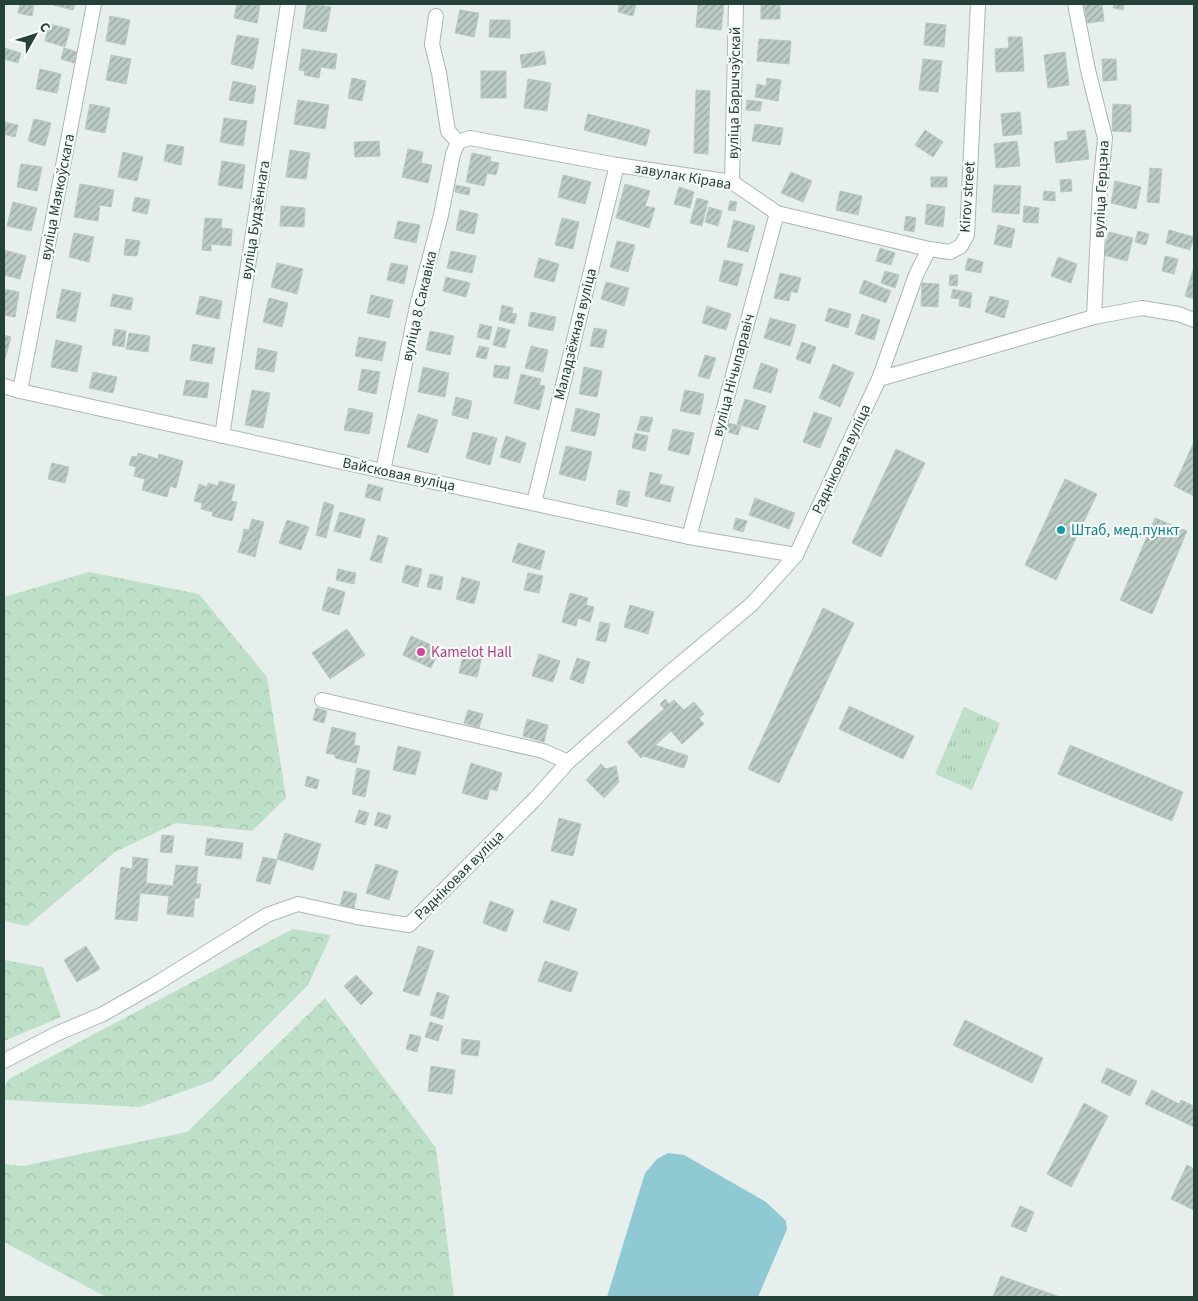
<svg xmlns="http://www.w3.org/2000/svg" width="1198" height="1301" font-family="'Source Sans 3',sans-serif">
	<style>
		.forest { fill: url(#forest-crowns) }
		.park { fill: url(#park-tufts) }
		.water { fill: #8ec9d4 }
		.building { fill: url(#building-hatch); stroke: #b8c9c2 }
		.lines { fill: none; stroke-linecap: round; stroke-linejoin: round }
		.street-casing { stroke: #a8b8b2; stroke-width: 16 }
		.street { stroke: #fff; stroke-width: 14 }
		.culture-dot { fill: #0f9aa8; stroke: #f7fbf9; stroke-width: 2 }
		.hotel-dot { fill: #d1479c; stroke: #f7fbf9; stroke-width: 2 }
		.labels { text-anchor: middle; stroke-width: 4.5; stroke-linejoin: round; paint-order: stroke }
		.street-label { font-size: 15px; fill: #24423a; stroke: #f7fbf9 }
		.culture-label { font-size: 15px; fill: #0d838f; stroke: #f7fbf9; text-anchor: start }
		.hotel-label { font-size: 15px; fill: #b23c85; stroke: #f7fbf9; text-anchor: start }
	</style>
	<defs>
		<pattern id="forest-crowns" width="20" height="18" patternUnits="userSpaceOnUse" patternTransform="scale(1.25)"><rect width="20" height="18" fill="#bfe0c8"/><path d="M2 6a3 3 0 1 1 6 0M12 15a3 3 0 1 1 6 0" fill="none" stroke="#a4c1ad"/></pattern>
		<pattern id="park-tufts" width="24" height="20" patternUnits="userSpaceOnUse" patternTransform="scale(1.25)"><rect width="24" height="20" fill="#bfe0c8"/><path d="M3 7l-1-3M5 7V3M7 7l1-3M15 17l-1-3M17 17v-4M19 17l1-3" fill="none" stroke="#a4c1ad"/></pattern>
		<pattern id="building-hatch" width="6" height="6" patternUnits="userSpaceOnUse" patternTransform="scale(1.25)"><rect width="6" height="6" fill="#bbcac4"/><path d="M-1 1l2-2M0 6l6-6M5 7l2-2" fill="none" stroke="#98a6a0"/></pattern>
	</defs>
	<rect width="100%" height="100%" fill="#e6efeb"/>
	<g class="forest">
		<path d="M89 572 199 594 267 677 286 798 252 831 176 823 115 852 27 926 4 921V597Z"/>
		<path d="M293 929 331 935 308 985 212 1081 140 1107 4 1100V1088L9 1079Z"/>
		<path d="M4 960 43 967 61 1017 4 1041Z"/>
		<path d="M325 998 436 1148 454 1297H106L4 1242V1164L23 1166 187 1132Z"/>
	</g>
	<path class="park" d="M964 707 1000 723 972 790 935 774Z"/>
	<path class="water" d="M668 1153 684 1155 766 1202 786 1221 787 1229 758 1297H607L645 1173 657 1159Z"/>
	<g class="building">
		<path d="M20 4H27L34 6 32 16 18 13Z"/>
		<path d="M54 4H75L73 10 53 5Z"/>
		<path d="M237 4 260 5 257 23 234 18Z"/>
		<path d="M307 4 331 7 326 32 303 28Z"/>
		<path d="M619 4H636L633 16 618 12Z"/>
		<path d="M698 4H724L721 30 696 27Z"/>
		<rect x="761" y="4" width="19" height="15"/>
		<path d="M1084 4H1102L1104 21 1087 23Z"/>
		<path d="M1114 4H1124L1123 10 1113 8Z"/>
		<path d="M460 10 479 13 474 37 455 33Z"/>
		<path d="M110 16 130 20 125 45 106 41Z"/>
		<path d="M490 20H510V38L489 37Z"/>
		<path d="M926 23 946 25 944 47 924 45Z"/>
		<path d="M49 24 70 29 65 47 45 41Z"/>
		<path d="M237 35 259 39 253 69 231 64Z"/>
		<path d="M1008 37H1022L1024 71 996 72 995 49 1009 48Z"/>
		<path d="M759 39 791 41 789 64 757 61Z"/>
		<path d="M4 48 21 53 18 63 4 59Z"/>
		<path d="M64 48 77 52 74 63 61 59Z"/>
		<path d="M302 49 337 54 335 69 321 67 319 78 304 75 305 71 299 70Z"/>
		<path d="M544 51 546 64 522 68 520 55Z"/>
		<path d="M1065 52 1069 85 1048 88 1044 55Z"/>
		<path d="M111 55 131 59 126 84 106 80Z"/>
		<path d="M923 59 942 61 938 92 919 90Z"/>
		<path d="M1102 59H1116L1117 80 1103 81Z"/>
		<path d="M40 69 61 74 57 93 36 89Z"/>
		<rect x="481" y="71" width="25" height="27"/>
		<path d="M352 78 366 81 362 101 348 98Z"/>
		<path d="M767 78 781 80 778 101 755 97 757 84 766 86Z"/>
		<path d="M528 79 551 83 547 111 524 108Z"/>
		<path d="M233 81 256 86 253 104 229 100Z"/>
		<path d="M696 90 710 91 708 154 694 153Z"/>
		<path d="M298 100 329 105 325 129 294 124Z"/>
		<path d="M747 100 762 102 760 111 746 110Z"/>
		<path d="M90 104 110 108 105 133 85 129Z"/>
		<path d="M1113 104 1131 105V132L1112 131Z"/>
		<path d="M1020 112 1022 134 1003 136 1001 114Z"/>
		<path d="M588 114 650 130 646 146 584 130Z"/>
		<path d="M224 118 247 121 243 146 220 142Z"/>
		<path d="M34 119 51 123 45 146 28 141Z"/>
		<path d="M4 122 18 125 15 137 4 134Z"/>
		<path d="M755 124 783 128 780 145 752 141Z"/>
		<path d="M925 130 943 142 933 157 915 145Z"/>
		<path d="M1085 130 1089 159 1056 163 1054 142 1068 140 1067 132Z"/>
		<path d="M379 141 380 156 355 157 354 142Z"/>
		<path d="M1017 141 1020 166 996 168 994 144Z"/>
		<path d="M167 144 184 147 181 165 164 161Z"/>
		<path d="M408 149 423 152 421 163 432 165 428 183 402 177Z"/>
		<path d="M290 150 310 153 306 179 286 177Z"/>
		<path d="M123 152 143 157 137 181 118 177Z"/>
		<path d="M472 153 491 157 484 186 466 182Z"/>
		<path d="M222 161 245 165 242 189 218 185Z"/>
		<path d="M490 161 499 163 496 175 487 173Z"/>
		<path d="M21 164 42 167 37 191 17 187Z"/>
		<path d="M1150 168 1162 169 1159 203 1147 202Z"/>
		<path d="M791 172 812 181 803 202 781 193Z"/>
		<path d="M563 175 591 182 585 204 558 197Z"/>
		<rect x="931" y="177" width="16" height="10"/>
		<path d="M1071 179 1072 191 1061 192 1060 180Z"/>
		<path d="M1115 181 1141 187 1136 209 1111 203Z"/>
		<path d="M80 184 114 190 111 207 100 205 98 221 74 217Z"/>
		<path d="M625 184 650 191 645 206 655 208 649 228 616 218Z"/>
		<path d="M456 185 470 188 469 195 455 192Z"/>
		<path d="M994 185 1021 186 1019 214 992 212Z"/>
		<path d="M679 187 694 192 690 208 674 204Z"/>
		<path d="M840 191 862 196 858 215 836 210Z"/>
		<path d="M1044 191 1055 192V201L1043 200Z"/>
		<path d="M135 197 150 200 147 214 132 211Z"/>
		<path d="M697 198 708 201 702 226 690 223Z"/>
		<path d="M730 201 737 202 735 211 728 210Z"/>
		<path d="M13 202 37 208 31 231 7 226Z"/>
		<path d="M927 204 945 207 943 227 925 224Z"/>
		<path d="M281 206 305 208 304 227 280 226Z"/>
		<path d="M1024 206 1039 208 1038 223 1023 222Z"/>
		<path d="M709 207 722 211 718 226 705 222Z"/>
		<path d="M460 210 478 214 474 234 456 230Z"/>
		<path d="M906 216 916 218 914 232 904 230Z"/>
		<path d="M205 218 222 219 221 228 232 229 231 246 211 244V251L202 250Z"/>
		<path d="M562 218 579 222 573 249 555 245Z"/>
		<path d="M734 220 755 226 748 252 727 247Z"/>
		<path d="M398 221 420 225 416 243 394 238Z"/>
		<path d="M998 225 1015 229 1011 248 994 244Z"/>
		<path d="M1169 230 1194 237 1190 250 1166 243Z"/>
		<path d="M1138 231 1149 234 1146 245 1135 242Z"/>
		<path d="M1109 232 1133 238 1127 261 1103 255Z"/>
		<path d="M74 233 94 237 89 262 69 257Z"/>
		<path d="M126 239 140 241 137 256 124 255Z"/>
		<path d="M617 241 635 245 628 272 610 267Z"/>
		<path d="M880 248 895 253 891 265 876 261Z"/>
		<path d="M4 250 26 256 20 279 4 275Z"/>
		<path d="M451 251 476 256 472 273 447 268Z"/>
		<path d="M1165 256 1178 259 1174 274 1162 271Z"/>
		<path d="M1058 257 1077 264 1071 283 1051 276Z"/>
		<path d="M539 258 559 264 554 282 534 277Z"/>
		<path d="M968 258 983 262 981 273 965 270Z"/>
		<path d="M724 260 743 264 737 286 719 281Z"/>
		<path d="M277 263 303 269 297 294 271 287Z"/>
		<path d="M391 263 408 266 404 284 387 280Z"/>
		<path d="M1193 270H1194V299L1185 296Z"/>
		<path d="M885 271 899 275 895 288 881 283Z"/>
		<path d="M780 273 801 278 797 293 791 291 789 301 774 298Z"/>
		<path d="M950 275H958L957 286 949 285Z"/>
		<path d="M446 277 470 283 466 297 443 291Z"/>
		<path d="M864 280 891 291 886 303 859 293Z"/>
		<path d="M606 282 629 288 624 306 601 299Z"/>
		<path d="M922 283 939 284 938 307 921 306Z"/>
		<path d="M4 289 19 292 15 317 4 315Z"/>
		<path d="M62 289 81 293 75 322 56 318Z"/>
		<path d="M953 289 961 291 960 299 951 298Z"/>
		<path d="M961 291 972 293 970 308 959 306Z"/>
		<path d="M113 294 133 298 131 310 110 306Z"/>
		<path d="M371 295 393 300 389 318 367 313Z"/>
		<path d="M200 296 222 301 219 319 196 314Z"/>
		<path d="M990 296 1009 301 1004 318 985 312Z"/>
		<path d="M269 298 288 303 282 327 263 322Z"/>
		<path d="M502 305 513 308 512 313 501 311Z"/>
		<path d="M707 306 731 314 726 330 702 323Z"/>
		<path d="M829 308 851 314 848 328 825 321Z"/>
		<path d="M501 311 517 314 514 324 499 320Z"/>
		<path d="M531 312 556 317 553 331 528 326Z"/>
		<path d="M862 314 880 320 874 340 855 334Z"/>
		<path d="M770 318 796 325 790 346 764 338Z"/>
		<path d="M480 324 492 327 489 340 477 337Z"/>
		<path d="M498 327 510 330 505 348 493 345Z"/>
		<path d="M594 328 607 330 603 348 590 346Z"/>
		<path d="M115 329 126 331 124 347 112 345Z"/>
		<path d="M430 331 454 336 450 355 426 350Z"/>
		<path d="M129 333 150 336 148 352 126 349Z"/>
		<path d="M4 335 11 337 5 359 4 358Z"/>
		<path d="M359 337 386 342 382 361 355 356Z"/>
		<path d="M56 340 82 346 77 372 51 367Z"/>
		<path d="M802 342 816 347 810 364 796 359Z"/>
		<path d="M193 344 215 348 212 364 190 360Z"/>
		<path d="M479 346 489 348 486 359 476 357Z"/>
		<path d="M531 346 548 350 543 372 525 368Z"/>
		<path d="M258 348 277 352 274 372 255 369Z"/>
		<path d="M705 355 716 358 709 379 698 376Z"/>
		<path d="M761 363 778 369 771 393 753 388Z"/>
		<path d="M833 364 854 373 840 407 819 398Z"/>
		<path d="M495 365 510 367 508 379 493 377Z"/>
		<path d="M423 367 449 373 445 397 418 392Z"/>
		<path d="M584 367 602 371 597 397 579 394Z"/>
		<path d="M362 369 380 372 376 394 358 390Z"/>
		<path d="M93 372 117 377 113 393 89 388Z"/>
		<path d="M521 374 541 379 539 385 545 386 539 410 514 403Z"/>
		<path d="M186 380 209 383 207 398 183 395Z"/>
		<path d="M252 390 270 393 263 428 245 425Z"/>
		<path d="M685 390 704 394 700 415 680 411Z"/>
		<path d="M456 397 472 401 468 419 452 415Z"/>
		<path d="M745 399 766 406 758 430 737 424Z"/>
		<path d="M349 408 373 413 369 434 344 430Z"/>
		<path d="M576 408 600 414 595 436 571 431Z"/>
		<path d="M814 412 832 418 820 448 803 442Z"/>
		<path d="M418 414 438 420 428 453 407 447Z"/>
		<path d="M641 416 653 418 649 432 637 430Z"/>
		<path d="M727 423 741 426 738 435 724 431Z"/>
		<path d="M673 429 694 433 689 455 668 450Z"/>
		<path d="M473 432 497 438 490 465 466 458Z"/>
		<path d="M635 433 648 436 645 451 632 448Z"/>
		<path d="M506 436 526 443 520 463 500 457Z"/>
		<path d="M1194 442V496L1174 486Z"/>
		<path d="M566 446 592 452 585 481 559 474Z"/>
		<path d="M896 449 925 463 881 557 852 543Z"/>
		<path d="M138 453 158 459 159 454 183 461 176 488 170 486 167 497 142 490 145 479 134 476 136 467 129 465 132 456 137 457Z"/>
		<path d="M52 463 69 467 65 483 48 479Z"/>
		<path d="M650 472 662 475 659 484 674 487 670 502 645 496Z"/>
		<path d="M1065 479 1097 494 1056 580 1025 565Z"/>
		<path d="M219 481 235 485 231 501 237 502 232 521 212 516 213 512 201 509 202 503 194 501 199 484 207 487 208 483 218 486Z"/>
		<path d="M368 484 383 488 380 501 365 497Z"/>
		<path d="M619 490 630 492 627 507 616 504Z"/>
		<path d="M755 498 795 513 789 529 749 515Z"/>
		<path d="M324 502 334 505 326 538 316 535Z"/>
		<path d="M340 512 365 519 360 538 334 531Z"/>
		<path d="M736 518 747 521 743 532 733 529Z"/>
		<path d="M1155 518 1187 531 1152 614 1120 600Z"/>
		<path d="M252 519 264 522 261 533 249 530Z"/>
		<path d="M287 520 309 527 301 550 279 543Z"/>
		<path d="M244 529 261 533 258 544 242 539Z"/>
		<path d="M378 535 388 538 381 563 370 560Z"/>
		<path d="M242 539 258 544 255 557 238 552Z"/>
		<path d="M518 543 545 551 540 570 512 562Z"/>
		<path d="M406 565 422 569 418 587 402 582Z"/>
		<path d="M338 569 356 573 354 584 336 580Z"/>
		<path d="M528 573 543 576 539 593 524 590Z"/>
		<path d="M430 574 443 577 441 590 427 587Z"/>
		<path d="M462 577 480 582 474 604 456 599Z"/>
		<path d="M328 587 345 592 339 615 322 610Z"/>
		<path d="M570 593 588 598 586 605 594 607 590 622 578 618 576 626 562 622Z"/>
		<path d="M630 605 654 612 648 634 624 627Z"/>
		<path d="M823 608 854 623 779 783 748 769Z"/>
		<path d="M600 622 610 624 606 642 596 640Z"/>
		<path d="M347 629 365 655 330 679 312 653Z"/>
		<path d="M411 636 440 649 431 668 403 655Z"/>
		<path d="M465 647 483 652 477 677 459 673Z"/>
		<path d="M539 654 560 661 553 682 532 676Z"/>
		<path d="M577 658 590 662 583 684 570 679Z"/>
		<path d="M665 699 669 704 674 700 684 710 694 702 704 714 699 718 704 724 682 744 671 731 641 758 627 742 664 709 660 704Z"/>
		<path d="M849 706 914 736 903 759 839 729Z"/>
		<path d="M316 708 327 711 324 723 313 720Z"/>
		<path d="M468 710 483 714 479 728 464 723Z"/>
		<path d="M527 719 548 725 544 742 523 736Z"/>
		<path d="M332 727 356 733 354 745 360 746 356 763 335 758V755L326 753Z"/>
		<path d="M655 745 688 756 684 768 643 756Z"/>
		<path d="M1070 745 1183 792 1172 821 1058 774Z"/>
		<path d="M398 746 421 752 415 775 393 770Z"/>
		<path d="M471 763 502 773 497 791 490 789 487 800 462 793Z"/>
		<path d="M601 764 606 769 616 766 619 782 604 798 586 780Z"/>
		<path d="M357 768 370 771 365 797 352 794Z"/>
		<path d="M307 776 319 780 317 789 305 786Z"/>
		<path d="M359 810 369 813 365 825 355 822Z"/>
		<path d="M378 812 391 816 387 829 374 825Z"/>
		<path d="M559 818 581 824 573 856 551 851Z"/>
		<path d="M285 833 321 844 313 870 277 859Z"/>
		<path d="M162 835 174 836 172 853 160 852Z"/>
		<path d="M207 838 243 843 241 859 205 855Z"/>
		<path d="M133 857 148 859 146 883 173 886 176 865 198 867 196 884H201L199 898H195L193 917 167 914 169 896 140 893 137 921 115 919 121 867 132 869Z"/>
		<path d="M263 857 277 860 270 884 256 881Z"/>
		<path d="M376 864 398 871 389 900 366 893Z"/>
		<path d="M344 891 357 894 354 908 340 905Z"/>
		<path d="M551 900 577 909 569 931 543 922Z"/>
		<path d="M490 901 514 910 506 932 483 923Z"/>
		<path d="M86 946 100 969 77 982 64 960Z"/>
		<path d="M418 946 434 951 428 969 412 964Z"/>
		<path d="M545 961 578 972 571 992 538 981Z"/>
		<path d="M412 964 428 969 419 996 403 991Z"/>
		<path d="M356 975 373 993 361 1005 344 986Z"/>
		<path d="M437 992 449 996 443 1019 430 1015Z"/>
		<path d="M965 1020 1043 1058 1032 1083 953 1045Z"/>
		<path d="M430 1022 443 1026 438 1041 425 1037Z"/>
		<path d="M410 1034 421 1037 417 1052 406 1049Z"/>
		<path d="M462 1039 480 1041 478 1056 461 1054Z"/>
		<path d="M431 1066 455 1070 452 1094 428 1091Z"/>
		<path d="M1107 1068 1137 1081 1130 1096 1101 1082Z"/>
		<path d="M1152 1090 1179 1104 1173 1117 1145 1104Z"/>
		<path d="M1181 1100 1194 1106V1127L1173 1117Z"/>
		<path d="M1084 1103 1108 1116 1071 1187 1047 1174Z"/>
		<path d="M1187 1165 1194 1169V1210L1171 1199Z"/>
		<path d="M1020 1206 1034 1212 1026 1232 1011 1226Z"/>
		<path d="M1001 1276 1060 1297H993Z"/>
	</g>
	<g class="lines">
		<g class="street-casing">
			<g id="street">
				<path d="M1075 4 1088 70 1105 138 1100 188 1094 317"/>
				<path d="M436 16 432 44 439 73 448 131 458 142"/>
				<path d="M458 142 470 138 617 165 732 182 777 213 929 249"/>
				<path d="M732 182 736 4"/>
				<path d="M879 379 1094 317 1142 308 1178 314 1194 320"/>
				<path d="M4 386 20 391 383 471 689 537 796 555"/>
				<path d="M20 391 94 4"/>
				<path d="M222 436 288 4"/>
				<path d="M383 471 417 306 441 215 453 154 458 142"/>
				<path d="M534 503 617 165"/>
				<path d="M689 537 777 213"/>
				<path d="M322 700 543 751 568 762"/>
				<path d="M4 1061 56 1034 103 1014 154 985 267 915 298 904 357 917 409 925 536 798 568 762 668 674 752 604 796 555 879 379 916 275 929 249 950 252 961 246 967 235 978 4"/>
			</g>
		</g>
		<use href="#street" class="street"/>
	</g>
	<circle class="culture-dot" cx="1061" cy="530" r="5"/>
	<circle class="hotel-dot" cx="421" cy="652" r="5"/>
	<g class="labels">
		<g class="street-label">
			<text transform="translate(734 93) rotate(-89)" y="5">вуліца Баршчэўскай</text>
			<text transform="translate(683 176) rotate(10)" y="5">завулак Кірава</text>
			<text transform="translate(1101 189) rotate(-87)" y="5">вуліца Герцэна</text>
			<text transform="translate(57 197) rotate(-79)" y="5">вуліца Маякоўскага</text>
			<text transform="translate(967 197) rotate(-86)" y="5">Kirov street</text>
			<text transform="translate(255 220) rotate(-81)" y="5">вуліца Будзённага</text>
			<text transform="translate(419 306) rotate(-77)" y="5">вуліца 8 Сакавіка</text>
			<text transform="translate(575 334) rotate(-76)" y="5">Маладзёжная вуліца</text>
			<text transform="translate(733 375) rotate(-75)" y="5">вуліца Нічыпаравіч</text>
			<text transform="translate(841 459) rotate(-65)" y="5">Радніковая вуліца</text>
			<text transform="translate(399 474) rotate(12)" y="5">Вайсковая вуліца</text>
			<text transform="translate(459 875) rotate(-45)" y="5">Радніковая вуліца</text>
		</g>
		<g class="culture-label">
			<text x="1071" y="535">Штаб, мeд.пункт</text>
		</g>
		<g class="hotel-label">
			<text x="431" y="657">Kamelot Hall</text>
		</g>
	</g>
	<rect width="1198" height="1301" fill="none" stroke="#24423a" stroke-width="10"/>
	<g transform="translate(35 35) rotate(51)" stroke="#f7fbf9" stroke-width="4" paint-order="stroke">
	<path d="M0-4L9 19L0 12L-9 19Z" fill="#24423a"/>
	<text y="-8" font-size="14" font-weight="bold" text-anchor="middle" fill="#24423a">С</text>
	</g>
</svg>
